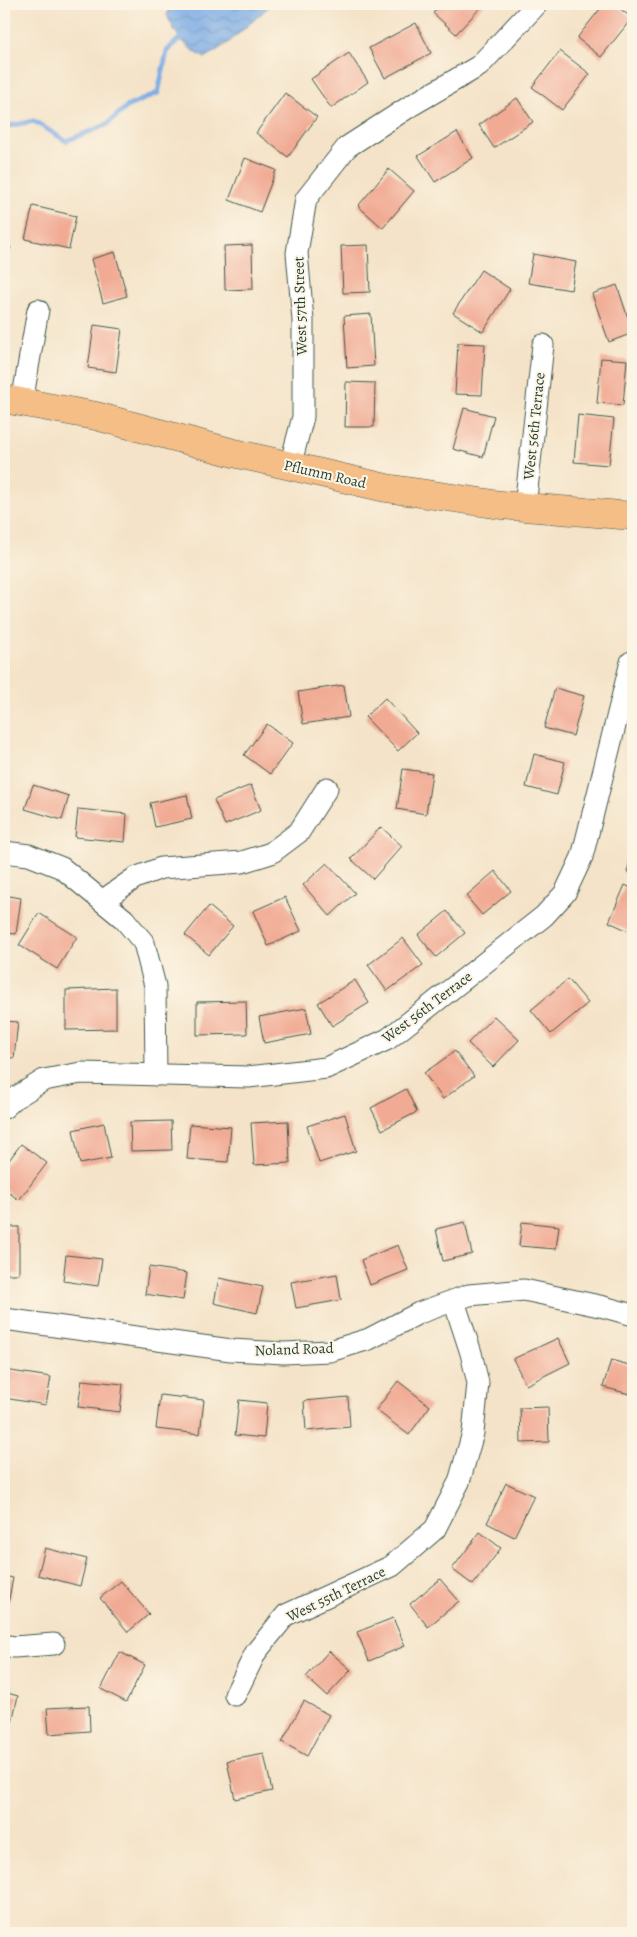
<svg xmlns="http://www.w3.org/2000/svg" width="637" height="1937" font-family="Alegreya,serif">
	<style>
		.water { fill: url(#water-waves); stroke: #4d748d }
		.lines { fill: none; stroke-linecap: round; stroke-linejoin: round }
		.stream { stroke: #7bace6; stroke-width: 5 }
		.building { fill: #f1ab94 }
		.minor-casing { stroke: #3f564a; stroke-width: 23 }
		.major-casing { stroke: #3f564a; stroke-width: 29 }
		.minor { stroke: #fff; stroke-width: 21 }
		.major { stroke: #f6be87; stroke-width: 28 }
		.labels { text-anchor: middle; stroke-width: 4; stroke-linejoin: round; paint-order: stroke }
		.street-label { font-size: 15px; fill: #1f3d34; stroke: #fcf5e5 }
	</style>
	<defs>
		<pattern id="water-waves" width="16" height="10" patternUnits="userSpaceOnUse" patternTransform="scale(1.25)"><rect width="16" height="10" fill="#7bace6"/><path d="M0 5q4-4 8 0t8 0" fill="none" stroke="#648dbb"/></pattern>
	</defs>
	<rect width="100%" height="100%" fill="#fcf5e5"/>
	<filter id="ink" filterUnits="userSpaceOnUse"><feTurbulence type="fractalNoise" baseFrequency=".02" numOctaves="2"/><feDisplacementMap in="SourceGraphic" scale="10" xChannelSelector="R" yChannelSelector="G"/><feConvolveMatrix kernelMatrix="1 2 1 2 8 2 1 2 1" color-interpolation-filters="sRGB"/></filter>
	<filter id="wash" filterUnits="userSpaceOnUse"><feTurbulence type="fractalNoise" baseFrequency=".0096" numOctaves="4" result="noise"/><feDisplacementMap in="SourceGraphic" scale="20" xChannelSelector="R" yChannelSelector="G"/><feGaussianBlur stdDeviation="1.12" result="paint"/><feColorMatrix in="noise" values="0 0 0 0 0 0 0 0 0 0 0 0 0 0 0 0 0 1.4 0 .05"/><feComposite in="paint" operator="in"/></filter>
	<g filter="url(#wash)">
		<rect width="100%" height="100%" fill="#f4e3c8"/>
		<path class="water" d="M171 4H272L228 43 205 58C185 47 176 36 167 15Z"/>
		<g class="lines">
			<path class="stream" d="M4 127 34 121 66 141 106 125 128 106 158 93 167 51 180 38"/>
		</g>
		<g id="blocks">
			<g class="building">
				<path d="M441 4H484L456 34 433 13Z"/>
				<path d="M604 4H614L632 18 601 57 577 38Z"/>
				<path d="M416 23 431 53 385 78 369 48Z"/>
				<path d="M560 51 590 74 562 110 532 87Z"/>
				<path d="M349 53 368 82 331 108 311 79Z"/>
				<path d="M285 93 317 117 288 157 256 133Z"/>
				<path d="M517 98 533 122 494 148 479 125Z"/>
				<path d="M457 132 473 158 435 182 418 156Z"/>
				<path d="M245 158 276 170 260 212 229 200Z"/>
				<path d="M389 169 414 191 383 228 358 206Z"/>
				<path d="M33 206 76 216 69 249 25 239Z"/>
				<path d="M4 243 11 248 4 257Z"/>
				<path d="M252 245 253 289 225 290 224 246Z"/>
				<path d="M368 245 370 292 343 293 341 246Z"/>
				<path d="M115 252 127 296 103 303 91 259Z"/>
				<path d="M533 254 576 262 571 290 528 283Z"/>
				<path d="M481 270 510 289 483 332 453 313Z"/>
				<path d="M617 285 633 333 609 342 592 294Z"/>
				<path d="M371 314 374 366 347 368 344 316Z"/>
				<path d="M94 325 122 329 116 372 88 368Z"/>
				<path d="M458 343 485 344 482 395 455 394Z"/>
				<path d="M601 358 627 360 623 405 597 403Z"/>
				<path d="M346 382 375 383 374 427H345Z"/>
				<path d="M464 408 494 416 483 457 453 449Z"/>
				<path d="M578 415 614 419 609 465 574 462Z"/>
				<path d="M344 685 349 717 303 724 298 692Z"/>
				<path d="M555 688 584 696 573 736 544 728Z"/>
				<path d="M385 698 417 733 398 751 365 717Z"/>
				<path d="M267 724 293 743 270 774 244 755Z"/>
				<path d="M534 754 565 762 557 795 526 787Z"/>
				<path d="M403 769 432 773 426 814 397 809Z"/>
				<path d="M33 785 69 796 62 820 25 809Z"/>
				<path d="M251 785 261 810 225 825 214 800Z"/>
				<path d="M187 795 192 819 155 827 150 803Z"/>
				<path d="M78 809 127 814 125 842 75 837Z"/>
				<path d="M381 827 402 846 373 879 351 859Z"/>
				<path d="M633 849V874L627 872Z"/>
				<path d="M327 863 355 893 330 916 303 885Z"/>
				<path d="M495 871 511 891 482 915 466 896Z"/>
				<path d="M625 885 633 889V933L609 922Z"/>
				<path d="M4 895 21 898 16 934 4 933Z"/>
				<path d="M285 897 301 931 268 946 253 911Z"/>
				<path d="M209 906 233 926 209 955 185 935Z"/>
				<path d="M447 911 465 933 436 957 418 935Z"/>
				<path d="M39 913 77 937 57 969 19 945Z"/>
				<path d="M403 938 423 965 387 991 368 965Z"/>
				<path d="M568 979 588 1003 551 1034 531 1010Z"/>
				<path d="M355 980 369 1003 332 1026 318 1003Z"/>
				<path d="M116 988V1029L66 1030V990Z"/>
				<path d="M246 1001 247 1034 197 1035V1002Z"/>
				<path d="M306 1008 311 1034 264 1043 259 1017Z"/>
				<path d="M494 1016 519 1040 493 1067 468 1043Z"/>
				<path d="M4 1021 18 1022 14 1058 4 1057Z"/>
				<path d="M455 1051 474 1076 443 1099 424 1073Z"/>
				<path d="M406 1089 417 1112 382 1130 371 1108Z"/>
				<path d="M345 1114 356 1151 319 1163 307 1126Z"/>
				<path d="M171 1121 172 1150 131 1151 130 1122Z"/>
				<path d="M288 1121 290 1163 254 1165 251 1123Z"/>
				<path d="M104 1123 111 1158 80 1164 73 1130Z"/>
				<path d="M190 1124 231 1127 228 1162 187 1159Z"/>
				<path d="M21 1144 47 1163 19 1200 4 1189V1167Z"/>
				<path d="M465 1222 472 1254 443 1261 436 1229Z"/>
				<path d="M522 1222 559 1226 556 1249 519 1246Z"/>
				<rect x="4" y="1227" width="15" height="47"/>
				<path d="M398 1245 408 1270 370 1285 361 1260Z"/>
				<path d="M66 1255 102 1259 98 1286 63 1281Z"/>
				<path d="M149 1267 187 1273 183 1300 145 1294Z"/>
				<path d="M337 1274 341 1300 296 1308 291 1282Z"/>
				<path d="M219 1278 263 1287 257 1313 214 1303Z"/>
				<path d="M558 1338 570 1363 526 1385 513 1359Z"/>
				<path d="M611 1360 633 1366V1395L603 1387Z"/>
				<path d="M4 1370 51 1377 46 1405 4 1398Z"/>
				<path d="M82 1380 123 1384 120 1412 78 1407Z"/>
				<path d="M398 1381 430 1406 409 1435 376 1410Z"/>
				<path d="M160 1395 204 1400 200 1434 156 1429Z"/>
				<path d="M348 1397 350 1427 306 1431 304 1401Z"/>
				<path d="M239 1400 267 1403 264 1438 235 1435Z"/>
				<path d="M548 1407 549 1442 521 1443 520 1408Z"/>
				<path d="M506 1483 534 1496 514 1537 487 1523Z"/>
				<path d="M480 1532 501 1548 473 1585 452 1569Z"/>
				<path d="M45 1548 87 1559 80 1586 38 1575Z"/>
				<path d="M4 1576 13 1578 8 1604 4 1603Z"/>
				<path d="M440 1579 459 1601 428 1627 410 1604Z"/>
				<path d="M121 1581 149 1614 128 1632 100 1598Z"/>
				<path d="M393 1618 405 1646 369 1661 357 1632Z"/>
				<path d="M329 1651 351 1670 327 1696 306 1677Z"/>
				<path d="M120 1652 145 1665 126 1702 101 1689Z"/>
				<path d="M4 1692 18 1696 12 1722 4 1720Z"/>
				<path d="M304 1701 329 1715 307 1756 282 1742Z"/>
				<path d="M89 1706 90 1731 49 1734 47 1708Z"/>
				<path d="M264 1754 272 1791 235 1799 227 1761Z"/>
			</g>
		</g>
	</g>
	<g filter="url(#ink)">
		<use href="#blocks" fill-opacity="0" stroke="#3f564a" stroke-width="1"/>
		<g class="lines">
			<g class="minor-casing">
				<g id="minor">
					<path d="M22 402 38 310"/>
					<path d="M290 466 303 417V320L297 253 306 199 347 147 412 105 479 66 537 4"/>
					<path d="M525 507 543 345"/>
					<path d="M4 852 29 855 62 868 124 919 144 943 155 986 156 1075"/>
					<path d="M102 901 135 878 161 868 242 862 271 853 299 832 327 788"/>
					<path d="M4 1108 15 1098 44 1080 81 1073 248 1077 326 1068 388 1039 544 916 565 893 582 857 631 662"/>
					<path d="M4 1319 231 1350 284 1353 330 1351 369 1339 419 1313 469 1295 524 1290 604 1307 633 1315"/>
					<path d="M4 1645 14 1647 54 1644"/>
					<path d="M235 1695 256 1652 286 1615 392 1566 435 1529 459 1482 473 1433 478 1383 471 1353 454 1301"/>
				</g>
			</g>
			<g class="major-casing">
				<path id="major" d="M4 399 96 416 234 453 386 488 501 505 633 516"/>
			</g>
			<use href="#minor" class="minor"/>
			<use href="#major" class="major"/>
		</g>
	</g>
	<g class="labels">
		<g class="street-label">
			<text transform="translate(300 306) rotate(-92)" y="5">West 57th Street</text>
			<text transform="translate(534 426) rotate(-84)" y="5">West 56th Terrace</text>
			<text transform="translate(325 474) rotate(13)" y="5">Pflumm Road</text>
			<text transform="translate(427 1007) rotate(-37)" y="5">West 56th Terrace</text>
			<text transform="translate(294 1349) rotate(-2)" y="5">Noland Road</text>
			<text transform="translate(336 1594) rotate(-26)" y="5">West 55th Terrace</text>
		</g>
	</g>
	<rect width="637" height="1937" fill="none" stroke="#fcf5e5" stroke-width="20"/>
</svg>
